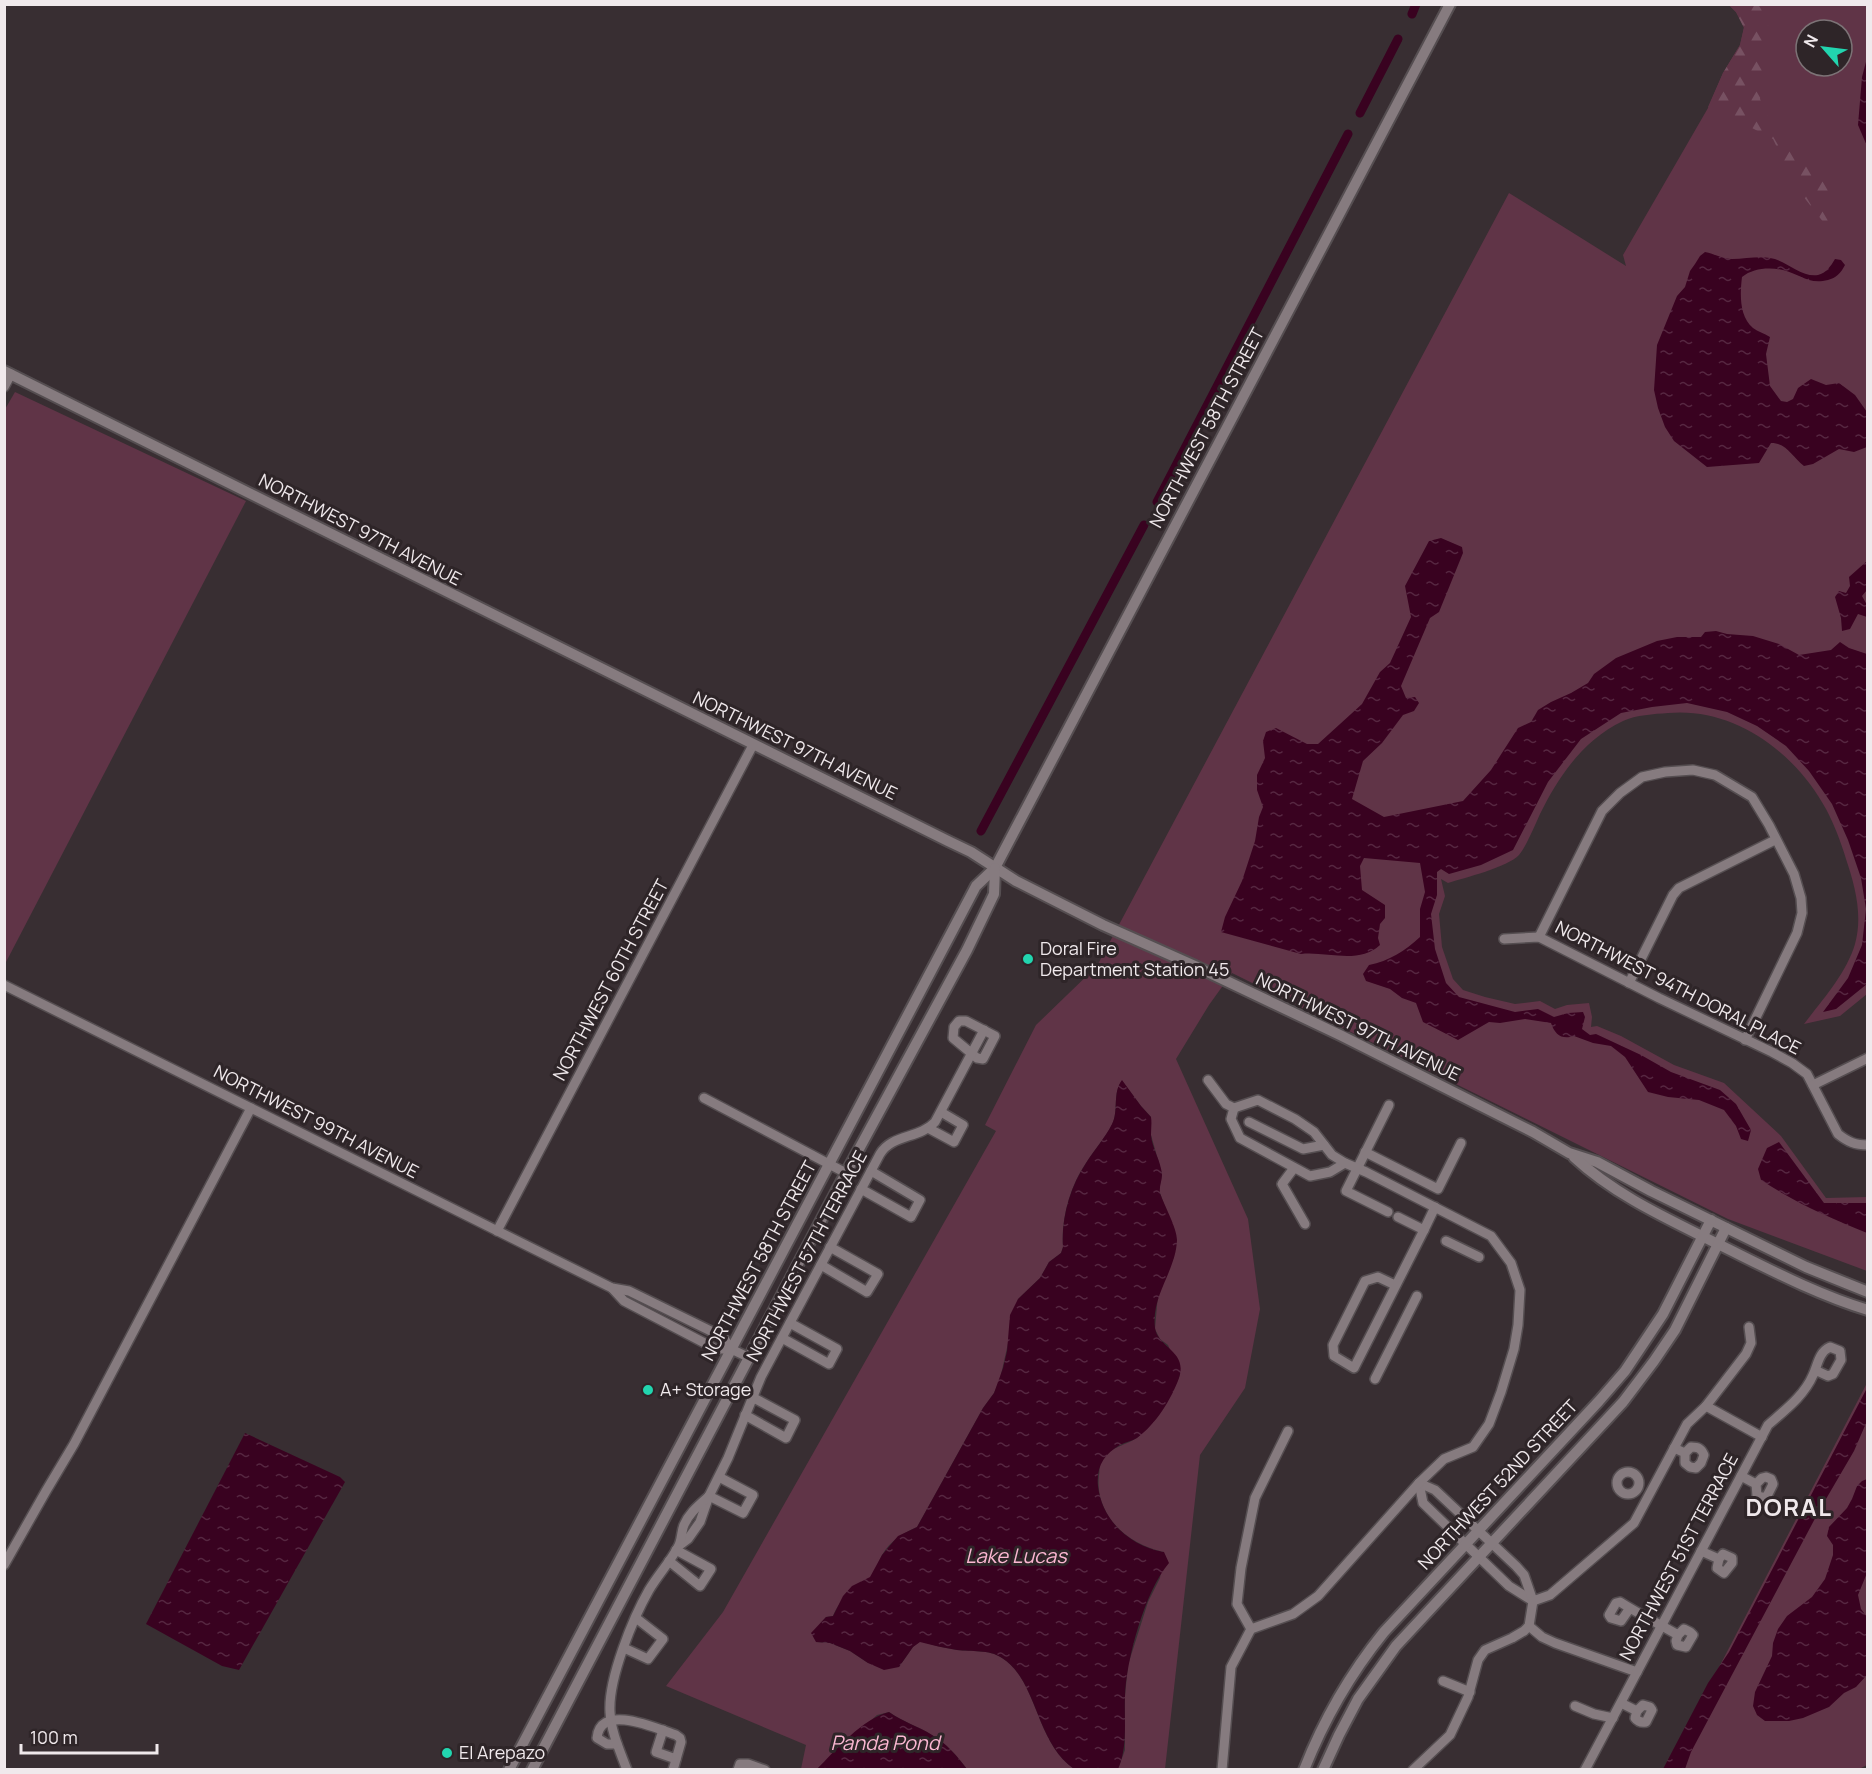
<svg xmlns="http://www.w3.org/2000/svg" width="1872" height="1774" font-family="Manrope,sans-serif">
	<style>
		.green { fill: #603447; fill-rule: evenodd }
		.forest { fill: url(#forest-firs) }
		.water { fill: url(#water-ripples) }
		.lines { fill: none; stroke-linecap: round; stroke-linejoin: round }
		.canal { stroke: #390220; stroke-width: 9 }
		.minor-casing { stroke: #554e51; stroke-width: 12 }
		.tertiary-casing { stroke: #554e51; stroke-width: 14 }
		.minor { stroke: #867b7f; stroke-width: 9 }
		.tertiary { stroke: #867b7f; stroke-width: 10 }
		.poi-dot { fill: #22d5af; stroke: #2e2528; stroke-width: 2 }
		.labels { text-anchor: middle; stroke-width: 6; stroke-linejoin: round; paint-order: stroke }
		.street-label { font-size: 18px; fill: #f0e9ec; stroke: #2e2528 }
		.poi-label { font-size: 18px; fill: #f0e9ec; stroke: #2e2528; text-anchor: start }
		.water-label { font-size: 20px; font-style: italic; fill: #fbb7d2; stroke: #2e2528 }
		.district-label { font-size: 24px; font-weight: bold; letter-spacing: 1.5px; fill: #f0e9ec; stroke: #2e2528 }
	</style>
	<defs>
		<pattern id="forest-firs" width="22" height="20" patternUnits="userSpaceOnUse" patternTransform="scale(1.5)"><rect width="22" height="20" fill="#603447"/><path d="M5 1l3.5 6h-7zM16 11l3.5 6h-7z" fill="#775162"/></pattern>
		<pattern id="water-ripples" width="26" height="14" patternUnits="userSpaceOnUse" patternTransform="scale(1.5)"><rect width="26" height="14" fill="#390220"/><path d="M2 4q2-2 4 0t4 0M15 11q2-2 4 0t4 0" fill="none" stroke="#562741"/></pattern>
	</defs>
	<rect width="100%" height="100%" fill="#382e32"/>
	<g class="green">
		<path d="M1729 5H1867V994L1840 1016 1804 1024C1823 999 1846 974 1855 944 1863 915 1855 886 1846 859 1841 842 1834 824 1826 809 1795 752 1734 707 1668 713 1654 714 1636 715 1623 721 1583 740 1559 776 1540 814 1535 825 1526 847 1519 855 1508 867 1464 878 1448 883L1441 879 1445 896 1439 914 1442 947 1453 979 1463 990 1485 997 1515 1004 1540 1001 1555 1009 1567 1005 1589 1003 1592 1017 1591 1027 1597 1026 1621 1036 1674 1065 1724 1083 1781 1136 1826 1198 1867 1197V1271L1728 1219 1232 973 1209 1005 1176 1059 1248 1219 1260 1309 1245 1388 1200 1455 1165 1769H1118L1125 1750V1696L1128 1665 1148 1602 1160 1578 1164 1552C1128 1545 1094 1515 1099 1475 1100 1471 1099 1465 1101 1462 1107 1448 1124 1446 1135 1439 1140 1436 1144 1430 1148 1426 1162 1410 1172 1395 1180 1375L1168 1345 1160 1339 1155 1329 1158 1294 1174 1257 1169 1218 1159 1190 1162 1174 1151 1135V1117L1141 1106 1122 1081C1112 1093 1119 1111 1112 1125 1105 1138 1094 1150 1086 1163 1070 1186 1061 1219 1063 1247L1061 1253 1049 1262 1040 1278 1018 1299 1000 1379 994 1393 983 1408 917 1527C902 1534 891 1540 882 1555 878 1563 876 1570 870 1578 855 1583 839 1601 833 1616L826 1617 820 1624 816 1642 830 1643 850 1651 868 1663 899 1667 913 1647 920 1641C932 1645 944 1648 957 1650 971 1652 989 1649 1002 1658 1038 1681 1035 1742 1074 1769H967C958 1757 946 1743 932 1735 918 1726 903 1722 889 1712L877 1715 817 1769H801L806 1745 666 1686 723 1612 996 1131 985 1125 1036 1025 1097 966 1509 193 1626 266 1623 255 1708 108 1723 73 1740 45 1744 27 1736 12ZM1806 30H1842V66H1806Z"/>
		<path d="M15 392 246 501 5 964 4 411Z"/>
		<path d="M1867 1383V1765L1857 1770H1672L1703 1698Z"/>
	</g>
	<path class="forest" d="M1729 5H1759L1765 10 1769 30 1761 57 1764 85 1760 99 1768 116 1791 139 1804 165 1823 175 1833 188 1831 196 1823 197 1819 203 1827 212 1829 223H1824L1796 187 1773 139 1752 128 1732 124 1718 116 1708 107 1723 73 1740 45 1744 28 1736 12Z"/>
	<g class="water">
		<path d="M1867 58V146L1858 125 1862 77Z"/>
		<path d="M1705 252C1715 254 1723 259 1732 259 1745 259 1758 256 1770 258 1786 260 1802 278 1818 275 1826 273 1831 266 1835 259L1841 260 1845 265C1841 273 1836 278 1828 280 1808 285 1800 274 1783 270 1769 267 1753 268 1742 277 1740 294 1739 316 1753 328 1758 332 1764 333 1770 337L1766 354 1770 386 1781 401 1787 402 1793 399 1798 388 1811 379 1826 385 1839 383 1855 395 1867 412V447L1854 452 1839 449 1813 464 1804 466C1792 457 1787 443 1771 443L1759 463 1707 467 1674 441 1665 427 1658 408 1654 390 1657 345 1677 296 1685 287 1690 271 1695 264 1700 256Z"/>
		<path d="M1441 538 1462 547 1463 553 1439 612 1430 618 1401 686 1406 698 1415 697 1419 703 1414 711 1403 715 1382 743 1363 761 1352 799 1384 817 1463 801 1491 770 1518 728 1531 722 1538 710 1551 702 1571 693 1588 683 1594 674 1616 658 1657 641 1677 637H1701L1705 632 1716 631 1727 634 1753 636 1779 644 1799 655 1831 650 1840 642 1849 648 1867 654V984L1836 1009 1823 1012 1848 978 1862 945 1866 909 1861 878 1848 840 1832 804 1809 771 1786 746 1757 726 1727 712 1687 703 1652 707 1621 713 1581 739 1548 782 1513 850 1481 865 1449 874 1441 869 1437 872V895L1431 914 1435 949 1446 983 1459 997 1515 1012 1538 1009 1554 1017 1568 1013 1583 1012 1585 1017 1582 1029 1590 1035 1596 1034 1641 1055 1671 1072 1720 1090 1736 1104 1751 1130 1748 1141 1741 1139 1736 1126 1724 1110 1699 1100 1668 1097 1648 1092 1625 1057 1611 1046 1593 1043 1574 1036C1562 1040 1555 1035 1551 1023L1525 1019 1500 1023 1489 1022 1458 1040 1423 1022 1416 1003 1402 998 1390 989 1366 981 1363 974 1369 965C1389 961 1405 951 1420 937V909L1425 892 1420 863 1364 858 1360 866 1362 890 1385 905V918L1380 924 1378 938 1380 945C1359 965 1326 951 1301 954L1221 932 1225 917 1242 881 1255 841 1259 817 1263 807 1257 790V775L1265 758 1263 741 1266 732 1276 728 1307 744H1318L1362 704 1380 672 1390 663 1411 617 1405 586 1429 541Z"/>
		<path d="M1867 561V590L1862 596 1867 605V617L1858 614 1850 629 1842 631 1841 618 1835 597 1839 591 1846 593 1850 586 1849 577Z"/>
		<path d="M1122 1080 1141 1106 1151 1117C1152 1123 1151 1129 1151 1135 1152 1148 1161 1161 1162 1175 1162 1181 1159 1186 1160 1193 1164 1205 1177 1228 1177 1240 1176 1271 1151 1295 1155 1328 1158 1348 1188 1351 1179 1378 1171 1400 1156 1424 1137 1438 1132 1441 1126 1442 1120 1445 1104 1454 1096 1467 1098 1486 1102 1521 1130 1546 1164 1552L1169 1563C1145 1591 1126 1660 1125 1697 1124 1721 1128 1747 1118 1769H1074C1035 1742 1038 1681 1002 1658 989 1649 971 1652 957 1650 944 1648 932 1645 920 1642L913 1647 899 1667 884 1670 868 1663 850 1651 830 1643 816 1642 811 1633 826 1617 833 1616 843 1596 852 1586 870 1577 882 1555 892 1543 898 1536 917 1527 983 1408 994 1393 1003 1368 1007 1351 1010 1315 1018 1299 1040 1278 1049 1262 1061 1253 1063 1247C1061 1218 1070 1187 1086 1163 1094 1150 1105 1138 1112 1124 1119 1111 1112 1093 1122 1080Z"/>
		<path d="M1779 1142 1824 1203H1867V1233C1830 1218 1794 1202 1761 1180L1758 1169 1767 1148Z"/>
		<path d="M1867 1388V1421L1854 1451 1819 1511 1691 1752 1685 1769H1663L1708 1683 1729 1652Z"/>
		<path d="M245 1433 340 1477 345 1482 239 1670 222 1666 146 1624Z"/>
		<path d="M1867 1479V1573L1858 1595 1861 1609 1867 1617V1675L1856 1687 1844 1693 1829 1707 1803 1718 1789 1721H1765L1757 1715 1753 1706 1755 1692 1772 1656 1773 1643 1778 1629 1787 1616 1812 1597 1825 1579 1833 1555V1545L1827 1536 1829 1527 1847 1508 1852 1499 1857 1486 1862 1481Z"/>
		<path d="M889 1712C903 1722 918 1726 932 1735 946 1743 958 1757 967 1769H817C835 1751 863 1718 889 1712Z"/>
	</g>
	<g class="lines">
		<g class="canal">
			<path d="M1412 14 1416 4"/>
			<path d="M1360 113 1398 39"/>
			<path d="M1157 502 1348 134"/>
			<path d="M981 831 1144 525"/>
		</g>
		<g class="minor-casing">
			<g id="minor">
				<path d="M4 387 11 374"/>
				<path d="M1539 937 1602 811 1620 793 1642 777 1665 772 1693 770 1715 775 1752 797 1769 825 1794 874 1801 898 1802 913 1797 933 1745 1040"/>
				<path d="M1504 939 1539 937 1659 998 1772 1052 1792 1063 1807 1074 1838 1134C1848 1142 1855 1145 1868 1145"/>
				<path d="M1629 983 1673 895 1679 888 1775 840"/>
				<path d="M4 985 612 1288 629 1291 723 1337 731 1349"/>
				<path d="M959 1021H966L995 1036 983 1059 977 1058 953 1038 954 1027Z"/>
				<path d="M1208 1080 1226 1104 1234 1108 1231 1119 1240 1138 1310 1176 1330 1172 1345 1163"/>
				<path d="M1813 1085 1868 1058"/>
				<path d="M704 1098 846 1173"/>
				<path d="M1249 1122 1303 1149 1324 1145"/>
				<path d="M928 1128 954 1142 963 1125 941 1112"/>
				<path d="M1365 1152 1438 1189 1461 1143"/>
				<path d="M1294 1168 1282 1184 1305 1224"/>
				<path d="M861 1189 911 1217 920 1200 871 1171"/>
				<path d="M1388 1212 1346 1191 1389 1105"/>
				<path d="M1424 1230 1435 1207"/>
				<path d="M497 1231 753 745"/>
				<path d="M1446 1241 1479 1257"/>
				<path d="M821 1265 867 1292 878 1274 830 1247"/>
				<path d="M1395 1285 1378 1277 1365 1281 1333 1345 1334 1356 1354 1368 1424 1230 1398 1217"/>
				<path d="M612 1288 624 1301 716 1349H731L750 1358"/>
				<path d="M782 1338 829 1364 837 1349 790 1323"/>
				<path d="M1375 1379 1417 1296"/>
				<path d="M1706 1406 1762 1437"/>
				<path d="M745 1415 786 1438 795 1420 752 1397"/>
				<path d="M1674 1448 1685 1453V1463L1690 1467 1696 1468 1701 1463 1704 1455C1701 1448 1698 1447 1691 1447L1685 1453"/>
				<circle cx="1628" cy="1483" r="11"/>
				<path d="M1741 1476 1756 1484 1762 1478 1766 1477 1771 1479 1773 1484 1766 1498 1757 1496 1756 1484"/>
				<path d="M1419 1483 1423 1503 1509 1586 1533 1601"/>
				<path d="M1419 1483 1435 1490 1516 1566 1524 1575 1533 1601"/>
				<path d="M709 1496 743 1513 753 1495 719 1477"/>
				<path d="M680 1545 688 1539 700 1522 709 1496 728 1458 761 1377 880 1154C892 1134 919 1139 935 1122L984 1030"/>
				<path d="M1701 1551 1719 1559 1723 1554 1732 1558V1563L1724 1573 1717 1568 1719 1559"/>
				<path d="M669 1561 700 1586 711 1569 676 1550"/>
				<path d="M4 1565 46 1491 74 1444 251 1108"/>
				<path d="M1630 1608 1621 1621 1611 1618 1609 1615 1616 1603 1620 1602C1639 1614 1659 1624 1678 1635L1684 1629 1690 1632 1693 1635 1686 1647 1677 1645 1676 1641 1678 1635"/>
				<path d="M1529 1626 1542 1637 1555 1643 1637 1672"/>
				<path d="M1251 1629 1237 1604 1241 1568 1255 1498 1288 1431"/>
				<path d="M624 1648 648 1659 663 1639 636 1618"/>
				<path d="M1443 1681 1470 1692"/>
				<path d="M1621 1703 1637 1711 1643 1705 1650 1707 1652 1710 1646 1722C1641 1723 1638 1722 1635 1718L1637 1711"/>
				<path d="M1575 1706 1594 1714 1613 1718"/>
				<path d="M663 1730 656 1752 676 1759"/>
				<path d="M617 1744H607L597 1738C600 1702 658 1729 676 1735L680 1738 681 1742 673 1770"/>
				<path d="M627 1770C620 1751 611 1732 610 1712 608 1679 633 1618 649 1590 658 1575 670 1562 678 1547 682 1541 681 1532 684 1525 689 1513 698 1506 708 1497"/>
				<path d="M738 1770 740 1764H748L765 1770"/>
				<path d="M1222 1770 1231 1667 1251 1629 1293 1614 1318 1596 1419 1483 1444 1459 1473 1447 1489 1424 1501 1392 1514 1349 1518 1325 1520 1290 1511 1263 1491 1236 1366 1172 1345 1163 1332 1155 1314 1132 1295 1119 1258 1100 1234 1108"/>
				<path d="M1413 1770 1450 1735 1468 1697 1478 1660 1485 1650 1512 1638 1524 1631 1529 1626 1533 1601 1550 1595 1634 1523 1687 1424 1706 1406 1746 1354 1751 1343 1749 1327"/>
				<path d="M1585 1770 1768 1425C1785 1410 1804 1396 1813 1375 1818 1364 1819 1352 1830 1347L1840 1351 1841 1360 1833 1374 1828 1376 1815 1370"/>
			</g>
		</g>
		<g class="tertiary-casing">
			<g id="tertiary">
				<path d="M4 371 948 841 971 852 1016 881 1103 925 1195 966 1340 1035 1533 1132 1569 1153 1597 1162 1651 1191 1806 1267 1868 1292"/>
				<path d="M1574 1157C1615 1195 1666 1218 1716 1243 1765 1267 1815 1294 1868 1310"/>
				<path d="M509 1770 976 886 995 868 1450 4"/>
				<path d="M532 1770 846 1173 967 950 994 894 995 868"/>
				<path d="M1304 1770C1324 1719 1350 1674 1384 1632L1599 1401 1625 1371 1663 1314 1711 1220"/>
				<path d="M1323 1770 1339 1735 1358 1699 1396 1646 1623 1402 1654 1361 1675 1330 1726 1228"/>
			</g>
		</g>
		<use href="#minor" class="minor"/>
		<use href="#tertiary" class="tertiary"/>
	</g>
	<g class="poi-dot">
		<circle cx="1028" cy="959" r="6"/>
		<circle cx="648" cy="1390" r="6"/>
		<circle cx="447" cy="1753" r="6"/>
	</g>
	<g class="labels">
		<g class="street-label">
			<text transform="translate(1207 428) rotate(-62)" y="6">NORTHWEST 58TH STREET</text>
			<text transform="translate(360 530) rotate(27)" y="6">NORTHWEST 97TH AVENUE</text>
			<text transform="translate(795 746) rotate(26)" y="6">NORTHWEST 97TH AVENUE</text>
			<text transform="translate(611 980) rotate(-62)" y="6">NORTHWEST 60TH STREET</text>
			<text transform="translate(1678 988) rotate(27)" y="6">NORTHWEST 94TH DORAL PLACE</text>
			<text transform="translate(1358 1027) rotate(26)" y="6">NORTHWEST 97TH AVENUE</text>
			<text transform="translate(316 1122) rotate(27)" y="6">NORTHWEST 99TH AVENUE</text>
			<text transform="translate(807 1256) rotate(-62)" y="6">NORTHWEST 57TH TERRACE</text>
			<text transform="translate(759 1261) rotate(-62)" y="6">NORTHWEST 58TH STREET</text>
			<text transform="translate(1498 1485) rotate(-47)" y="6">NORTHWEST 52ND STREET</text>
			<text transform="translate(1679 1557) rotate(-62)" y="6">NORTHWEST 51ST TERRACE</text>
		</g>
		<g class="poi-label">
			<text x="1040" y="955">Doral Fire<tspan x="1040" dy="21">Department Station 45</tspan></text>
			<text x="660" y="1396">A+ Storage</text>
			<text x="459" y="1759">El Arepazo</text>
		</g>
		<g class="water-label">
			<text x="1016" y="1563">Lake Lucas</text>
			<text x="885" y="1750">Panda Pond</text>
		</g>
		<g class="district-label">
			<text x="1789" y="1516">DORAL</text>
		</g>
	</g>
	<rect width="1872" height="1774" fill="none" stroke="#f0e9ec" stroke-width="12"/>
	<g transform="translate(1824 48) rotate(298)"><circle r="28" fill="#2e2528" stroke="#7c7376" stroke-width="1.5"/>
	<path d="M0-4.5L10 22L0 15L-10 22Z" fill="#22d5af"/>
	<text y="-9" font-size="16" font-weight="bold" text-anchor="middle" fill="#f0e9ec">N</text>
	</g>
	<path d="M21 1744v9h136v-9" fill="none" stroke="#f0e9ec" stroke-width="3"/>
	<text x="30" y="1744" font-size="18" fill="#f0e9ec" stroke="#2e2528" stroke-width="4.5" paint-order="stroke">100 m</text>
</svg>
